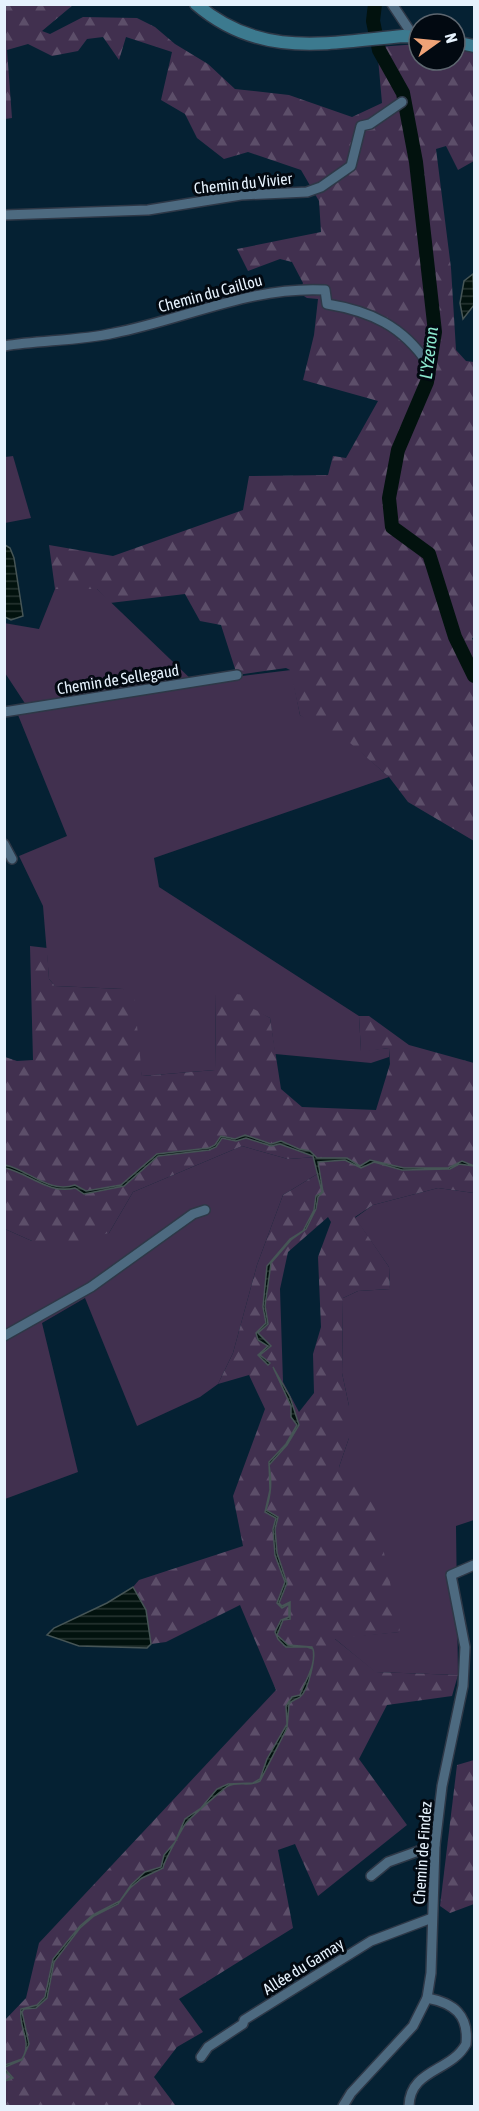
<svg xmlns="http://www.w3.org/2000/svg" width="479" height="2111" font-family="'Asap Condensed',sans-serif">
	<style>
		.green { fill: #41304f }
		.forest { fill: url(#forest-firs); fill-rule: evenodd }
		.water { fill: url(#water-rules); stroke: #465556; stroke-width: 1.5 }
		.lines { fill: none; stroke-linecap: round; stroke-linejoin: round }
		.river { stroke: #02120e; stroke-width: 14 }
		.street-casing { stroke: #2e3847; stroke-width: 12 }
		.secondary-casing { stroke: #2e3847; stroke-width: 15 }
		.street { stroke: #4d6a80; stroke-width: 9 }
		.secondary { stroke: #3c7a8f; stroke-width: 12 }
		.labels { text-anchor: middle; stroke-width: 6; stroke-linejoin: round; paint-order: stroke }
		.street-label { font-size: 16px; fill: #e6f2fd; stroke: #020911 }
		.water-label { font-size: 18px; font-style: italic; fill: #8be7ce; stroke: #020911 }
	</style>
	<defs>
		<pattern id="forest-firs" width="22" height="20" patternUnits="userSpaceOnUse" patternTransform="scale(1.5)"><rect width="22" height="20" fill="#41304f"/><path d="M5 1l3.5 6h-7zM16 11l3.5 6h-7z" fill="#5c4e69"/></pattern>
		<pattern id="water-rules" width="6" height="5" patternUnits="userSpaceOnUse" patternTransform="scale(1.5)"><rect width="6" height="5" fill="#02120e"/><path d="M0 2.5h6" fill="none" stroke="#273532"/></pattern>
	</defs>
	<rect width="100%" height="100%" fill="#052133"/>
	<g class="green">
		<path d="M13 456 31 518 5 523V457Z"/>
		<path d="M55 589H97L194 682 291 670 300 715 350 742 389 777 154 858 159 887 359 1016 361 1051 389 1048V1057L371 1063 275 1054 270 1018 216 993 215 1070 142 1076 123 989 55 986 49 979 43 906 19 856 67 836 16 710 28 708 5 673 4 623 39 629Z"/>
		<path d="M242 1146 288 1159 316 1157 319 1173 283 1195 257 1265 233 1353 218 1384 200 1397 137 1426 85 1298 42 1323 78 1472 5 1499V1229L32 1241 109 1233 133 1192Z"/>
		<path d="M438 1188 474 1193V1520L456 1526 458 1675 375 1672 334 1638 399 1632 339 1467 349 1438V1406L342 1373 343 1298 358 1291 390 1289 389 1267 355 1218 373 1205Z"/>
	</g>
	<g class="forest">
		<path d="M4 5H73L42 31 50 34 83 17 137 18 155 27 175 44 208 64 235 89 289 95 352 117 382 103 377 47 419 44V60H455V48L474 52V161L458 170 446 146 436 149 451 268 456 350 466 361 474 362V637L472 638 474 644V841L408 802 389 777 350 743 313 725 300 715 290 670 286 668 237 675 221 625 200 621 185 594 110 603 97 589H55L49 545 113 556 243 510 249 476 328 475 333 456 346 458 378 401 303 380 314 335 318 299 307 298 299 293 303 283 292 262 280 259 248 271 237 249 321 232 319 201 301 170 248 152 224 159 197 138 185 114 161 100 172 52 126 37 119 60 103 37 87 39 78 51 52 56 28 44 7 50 12 118 5 119Z"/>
		<path d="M30 946 47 948 49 979 55 986 123 989 134 995 142 1076 215 1070 216 992 245 995 252 1008 270 1018 281 1089 302 1107 376 1110 390 1064 389 1048 361 1052 359 1016H369L409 1045 474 1063V1193L438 1188 373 1205 355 1217 389 1267 390 1289 358 1291 343 1298 342 1373 349 1406V1438L339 1467 371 1488 400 1632 335 1639 376 1672 458 1675 452 1696 387 1705 359 1759 407 1825 318 1896 295 1844 278 1850 293 1928 179 1999 203 2032 177 2047 154 2077 176 2106H5L4 2021 26 1998 39 1943 276 1690 240 1605 166 1642 151 1644 146 1610 133 1587 139 1580 243 1546 233 1496 265 1409 249 1375 218 1384 233 1353 257 1265 283 1195 319 1173 316 1157 288 1159 242 1146 133 1192 109 1233 63 1245 32 1241 5 1229V1057L17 1061 33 1060ZM328 1217 331 1222 318 1257 321 1327 313 1354 314 1393 299 1412 283 1382 280 1289 288 1252Z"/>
		<path d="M474 1760V1904L450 1913 440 1906 457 1765Z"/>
	</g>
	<g class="water">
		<path d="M473 274 474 305 463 319 460 303 464 281Z"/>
		<path d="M5 545 10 548 14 558 23 616 11 620 5 617Z"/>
		<path d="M245 1135 271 1144 281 1141 299 1149 310 1151 317 1158H347L360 1166 370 1160 404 1168H448L462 1161 474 1166 459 1164 450 1169 402 1170 374 1162 361 1168 345 1160 318 1162 323 1192 318 1197 316 1209 306 1229 291 1240 271 1263 265 1306 268 1324 258 1333 271 1346 260 1355 270 1363 268 1365 258 1355 268 1346 258 1340 256 1333 266 1323 263 1307 267 1266 290 1239 303 1231 314 1210 316 1196 322 1192 313 1156 280 1144 271 1146 246 1138 236 1141 222 1138 216 1147 209 1150 158 1156 124 1186 84 1194 75 1188C49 1195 29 1173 5 1168V1165C29 1170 49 1194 75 1185L86 1191 121 1185 157 1154 209 1148 215 1145 221 1136 235 1139Z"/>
		<path d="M273 1367 290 1397 299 1425 287 1445 269 1465C272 1482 271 1494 266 1510L278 1517 275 1529 277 1553 287 1583 279 1603 282 1606 290 1602V1619L283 1620 277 1635 288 1645 312 1647C317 1656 308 1691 300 1697 296 1700 293 1699 289 1704L287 1728 260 1781C250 1787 239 1781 228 1786 224 1788 190 1818 186 1823 183 1827 163 1863 163 1868L142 1878 130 1888 118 1904 94 1916 80 1928 54 1962 47 1998 36 2008 24 2009 22 2012 29 2044 22 2060 5 2067V2069L13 2078 5 2081 12 2077 5 2072V2065L22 2059C33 2041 18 2028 21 2009L37 2005 45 1997 53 1959 80 1926 93 1915 120 1901 131 1885 145 1872 161 1867 164 1855 175 1842 185 1819 201 1808 217 1789 228 1784 253 1783 260 1779 267 1759 287 1724 286 1706 292 1697 300 1695C305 1681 317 1664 313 1649L307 1647H286L278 1639 275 1632 281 1620 289 1617V1604L282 1608 277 1603 285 1582 275 1555 273 1529 276 1518 265 1512 270 1490 269 1462 286 1444 297 1425 291 1417V1406Z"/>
		<path d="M133 1587 146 1610 151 1644 147 1648 79 1646 47 1635 54 1628 107 1603Z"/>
	</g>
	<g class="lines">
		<path class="river" d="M375 4 373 21 379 50 403 93 416 162 435 332 427 382 398 450 389 498 392 527 429 554 455 637 474 676"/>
		<g class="street-casing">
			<g id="street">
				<path d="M392 4 414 37"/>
				<path d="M4 215 148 210 241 195 307 192 321 187 351 166 361 126 370 124 402 102"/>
				<path d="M4 346C41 340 78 341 114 333 185 319 251 286 325 290L327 304C370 311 403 326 428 364"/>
				<path d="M4 712 237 675"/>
				<path d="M4 844 12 859"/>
				<path d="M4 1336 91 1287 193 1214 205 1210"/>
				<path d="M371 1876 388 1862 435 1845"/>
				<path d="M201 2057 208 2047 243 2024 244 2020 371 1941 432 1918"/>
				<path d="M343 2106 351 2093 413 2026 427 1998 431 1973 435 1845 442 1786 463 1686 465 1647 451 1575 474 1565"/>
				<path d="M409 2106C410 2069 451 2072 466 2044 469 2015 454 2003 427 1998"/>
			</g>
		</g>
		<g class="secondary-casing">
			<g id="secondary">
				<path d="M196 4C260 59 326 43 403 36L419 37"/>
				<path d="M455 42 474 46"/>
			</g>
		</g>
		<use href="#street" class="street"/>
		<use href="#secondary" class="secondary"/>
	</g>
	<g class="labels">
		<g class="street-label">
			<text transform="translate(243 183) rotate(-6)" y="6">Chemin du Vivier</text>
			<text transform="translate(210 293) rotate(-15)" y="6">Chemin du Caillou</text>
			<text transform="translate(118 679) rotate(-9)" y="6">Chemin de Sellegaud</text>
			<text transform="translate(422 1853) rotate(-86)" y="6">Chemin de Findez</text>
			<text transform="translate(303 1966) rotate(-32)" y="6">Allée du Gamay</text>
		</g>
		<g class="water-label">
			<text transform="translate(429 353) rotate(-83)" y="6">L'Yzeron</text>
		</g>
	</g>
	<rect width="479" height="2111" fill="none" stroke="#e6f2fd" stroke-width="12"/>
	<g transform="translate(437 42) rotate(75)"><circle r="28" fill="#020911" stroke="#5d666f" stroke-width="1.5"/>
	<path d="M0-4.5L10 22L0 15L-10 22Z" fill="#efa377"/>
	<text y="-9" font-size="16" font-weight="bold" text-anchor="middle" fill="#e6f2fd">N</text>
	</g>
</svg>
